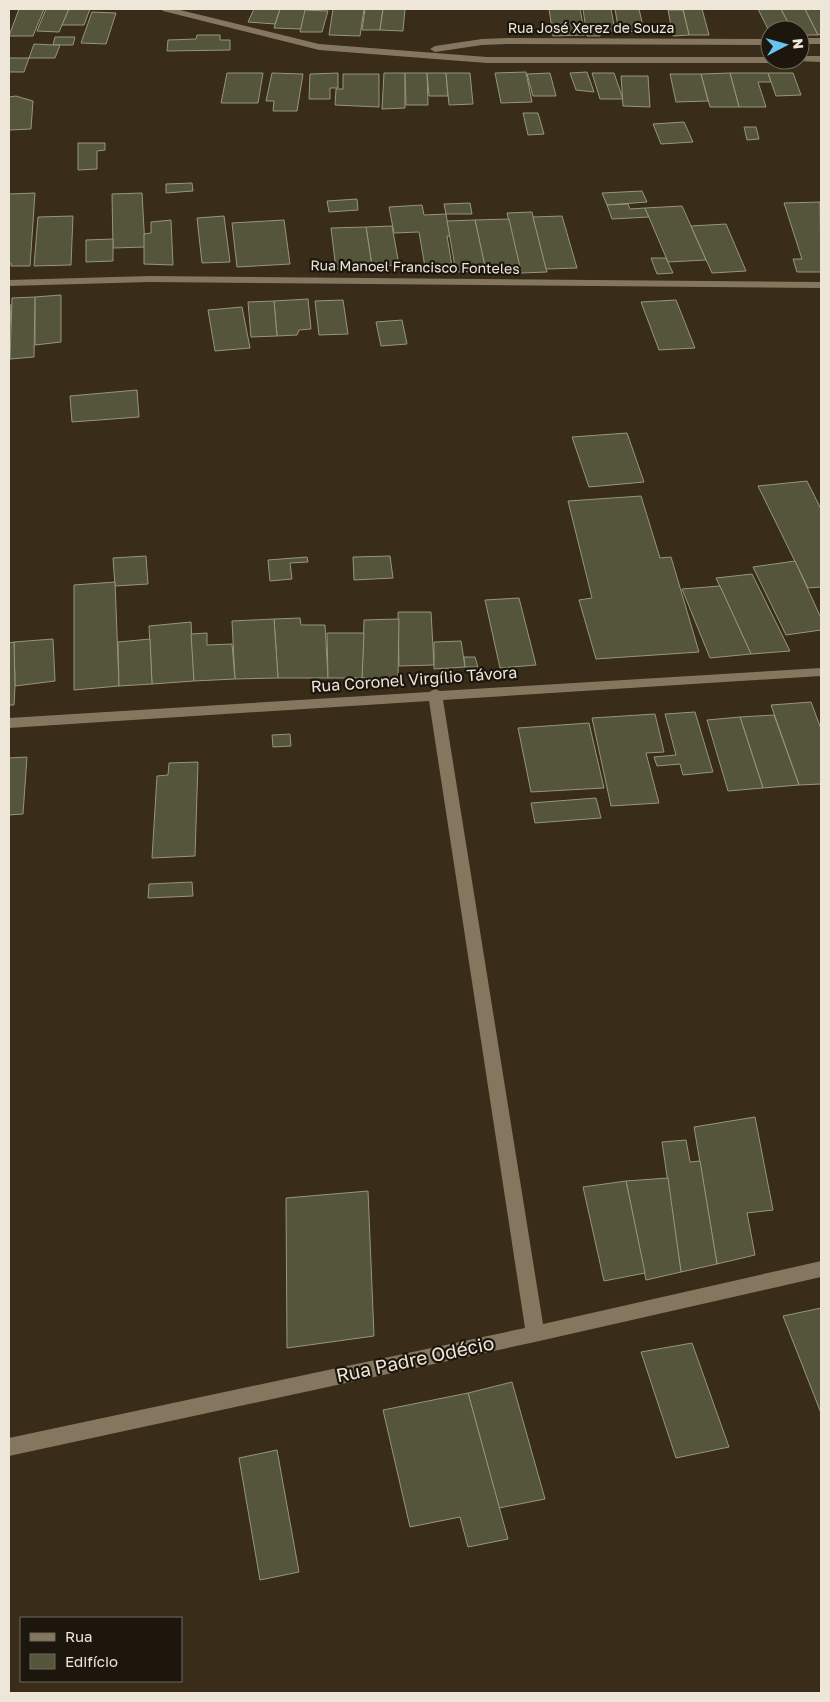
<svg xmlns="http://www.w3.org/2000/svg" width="830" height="1702" font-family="'Golos Text',sans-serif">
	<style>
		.building { fill: #55553c; stroke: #96967b }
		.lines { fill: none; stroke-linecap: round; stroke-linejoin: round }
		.minor { fill: #85765f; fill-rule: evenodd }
		.labels { text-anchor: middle; stroke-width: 4.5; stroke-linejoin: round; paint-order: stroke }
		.far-street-label { font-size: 14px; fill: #efe6da; stroke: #1c160d }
		.street-label { font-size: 16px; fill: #efe6da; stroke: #1c160d }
		.near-street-label { font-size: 19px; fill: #efe6da; stroke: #1c160d }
	</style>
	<rect width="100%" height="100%" fill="#392c18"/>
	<g class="building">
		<path d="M19 9H44L33 36H9Z"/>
		<path d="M46 9H69L59 32 37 31Z"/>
		<path d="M69 9H90L84 25H62Z"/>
		<path d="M254 9H280L275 24 248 22Z"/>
		<path d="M280 9H306L301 29 274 28Z"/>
		<path d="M333 9H364L360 36 329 35Z"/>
		<path d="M365 9H383L380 30H362Z"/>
		<path d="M383 9H405L403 31 380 30Z"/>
		<path d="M549 9H580L585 35 553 36Z"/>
		<path d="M583 9H611L615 31H599L600 36H587Z"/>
		<path d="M615 9H639L644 31 619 32Z"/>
		<path d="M683 9H702L709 35H689Z"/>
		<path d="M758 9H781L792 30H770V33Z"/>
		<path d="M781 9H805L818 35H800V30H792Z"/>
		<path d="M805 9H821V34L818 35Z"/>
		<path d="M305 10 328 11 322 32H300Z"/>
		<path d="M668 10H683L689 35 673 36Z"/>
		<path d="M92 12 116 13 106 44 81 43Z"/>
		<path d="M197 35H220V40H230V50L167 51 168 40 196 39Z"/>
		<path d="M55 37H75L73 45H53Z"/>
		<path d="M34 44 53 45H60L55 58H29Z"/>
		<path d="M9 58H29L24 72H9Z"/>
		<path d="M526 72 532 102 501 103 495 73Z"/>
		<path d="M587 72 594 92 576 90 570 73Z"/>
		<path d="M227 73H263L258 103H221Z"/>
		<path d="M272 73 303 74 297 111H273L274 101H266Z"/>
		<path d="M338 73V88H330V99H309L310 74Z"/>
		<path d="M384 73H405V108L382 109Z"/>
		<path d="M405 73H427L428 105H406Z"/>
		<path d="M427 73H446L448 96H429Z"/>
		<path d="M446 73H470L473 104 449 105Z"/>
		<path d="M550 73 556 96H533L527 74Z"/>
		<path d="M592 73H614L623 99H600Z"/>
		<path d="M730 73H768L771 82H758L766 107H739Z"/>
		<path d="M730 73 739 107H710L701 74Z"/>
		<path d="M768 73H793L801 95 776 96Z"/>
		<path d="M343 74H379V107L335 105 336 89H343Z"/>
		<path d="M670 74H701L708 101 676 102Z"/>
		<path d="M621 76H648L650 107 623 106Z"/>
		<path d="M16 96 33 101 31 129 9 130V97Z"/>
		<path d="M523 113H538L544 134 528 135Z"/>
		<path d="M684 122 693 142 661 144 653 124Z"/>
		<path d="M744 127H756L759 139 747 140Z"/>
		<path d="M78 143H105V150L97 151V169L78 170Z"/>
		<path d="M192 183 193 191 166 193V184Z"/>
		<path d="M642 191 647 202 607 205 602 193Z"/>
		<path d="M35 193 30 266H11V263H9V194Z"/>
		<path d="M142 193 145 247 113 248 112 194Z"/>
		<path d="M357 199 358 210 329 212 327 201Z"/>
		<path d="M820 202 821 272H797L793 259H802L784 203Z"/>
		<path d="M470 203 472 214H446L444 204Z"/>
		<path d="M628 204 630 209 645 208 649 217 612 219 607 205Z"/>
		<path d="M422 205 424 215 446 214 450 236H447L452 266 425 267 419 232 394 233 389 207Z"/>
		<path d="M682 206 691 226 706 260 668 262 645 208Z"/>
		<path d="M532 212 547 272 521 273 507 213Z"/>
		<path d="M73 216 71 265 34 266 38 217Z"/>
		<path d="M224 216 230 262 202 263 197 218Z"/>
		<path d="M562 216 577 268 546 269 533 217Z"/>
		<path d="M509 219 520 267 485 268 475 220Z"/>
		<path d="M171 220 173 265 144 264V234L151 233V222Z"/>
		<path d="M284 220 290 264 237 267 232 223Z"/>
		<path d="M475 220 486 271 456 272 447 221Z"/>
		<path d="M726 224 746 271 712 273 691 226Z"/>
		<path d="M392 226 399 265 372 266 366 227Z"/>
		<path d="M366 227 372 266 336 269 331 228Z"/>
		<path d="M113 239V261L86 262V240Z"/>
		<path d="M651 258H666L673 273 657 274Z"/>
		<path d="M61 295V342L35 345V297Z"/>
		<path d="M35 297 34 357 10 359 12 298Z"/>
		<path d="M308 299 311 329 299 330 297 335 277 336 274 301Z"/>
		<path d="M343 300 348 334 319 335 315 301Z"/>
		<path d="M676 300 695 348 659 350 641 302Z"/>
		<path d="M274 301 277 336 251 337 248 302Z"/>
		<path d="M9 305H11L9 352Z"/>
		<path d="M242 307 250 348 215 351 208 310Z"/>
		<path d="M402 320 407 344 381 346 376 322Z"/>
		<path d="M137 390 139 417 72 422 70 396Z"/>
		<path d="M627 433 644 482 589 487 572 437Z"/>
		<path d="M807 481 821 509V587L808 588 758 486Z"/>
		<path d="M641 496 660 558 671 557 699 652 596 659 579 600 592 598 568 501Z"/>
		<path d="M146 556 148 584 115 586 113 558Z"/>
		<path d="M390 556 393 578 354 580 353 557Z"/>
		<path d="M307 557 308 562 290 563 292 579 270 581 268 560Z"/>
		<path d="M795 561 821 618V630L786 635 753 567Z"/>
		<path d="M752 574 790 651 751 654 716 578Z"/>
		<path d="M115 582 119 686 74 690V585Z"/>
		<path d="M720 586 751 654 710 658 682 589Z"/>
		<path d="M519 598 536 665 500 668 485 600Z"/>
		<path d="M398 612H431L434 665 399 666Z"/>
		<path d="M300 618 301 625H325L328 678H278L274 619Z"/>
		<path d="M274 619 278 678 235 679 232 621Z"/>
		<path d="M399 619 398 678H362L364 620Z"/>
		<path d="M191 622 194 681 152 684 149 626Z"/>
		<path d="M207 633V645L232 644 235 679 194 681 191 634Z"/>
		<path d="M327 633H364L362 678H328Z"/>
		<path d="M53 639 55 681 15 686 14 642Z"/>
		<path d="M150 639 152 684 119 686 118 642Z"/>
		<path d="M461 641 465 667 434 669V642Z"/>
		<path d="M14 642 15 686 14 705H9V643Z"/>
		<path d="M464 657H475L478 667H465Z"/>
		<path d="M811 702 821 729V784L799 785 771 705Z"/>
		<path d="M695 712 713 772 683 775 680 764 657 766 654 757 676 755 665 714Z"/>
		<path d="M655 714 664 752 646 753 659 803 611 806 592 718Z"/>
		<path d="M774 715 799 785 763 788 740 717Z"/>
		<path d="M740 717 763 788 728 791 707 720Z"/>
		<path d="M589 723 604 788 531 792 518 728Z"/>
		<path d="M290 734 291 746 273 747 272 735Z"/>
		<path d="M27 757 23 814 9 815V758Z"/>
		<path d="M198 762 195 856 152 858 157 776 168 775 169 763Z"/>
		<path d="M596 798 601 818 535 823 531 803Z"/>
		<path d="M192 882 193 896 148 898 149 884Z"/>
		<path d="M755 1117 773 1210 747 1213 755 1255 717 1264 694 1127Z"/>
		<path d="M686 1140 690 1162 700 1161 717 1264 681 1272 662 1142Z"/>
		<path d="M668 1178 681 1272 646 1280 626 1181Z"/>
		<path d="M626 1181 645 1273 604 1281 583 1187Z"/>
		<path d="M368 1191 374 1336 287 1348 286 1198Z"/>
		<path d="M821 1308V1413L783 1316Z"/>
		<path d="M692 1343 729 1447 676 1458 641 1352Z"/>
		<path d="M512 1382 545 1499 499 1508 468 1393Z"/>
		<path d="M468 1393 508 1539 468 1547 460 1517 410 1527 383 1410Z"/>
		<path d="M277 1450 299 1572 260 1580 239 1458Z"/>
	</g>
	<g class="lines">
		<g class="minor">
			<path d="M162 9H176L319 44 487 57H770V60H775L770 63H487L319 50 163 11Z"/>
			<path d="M507 38 770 39V45L507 44 482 45 435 52 430 49 435 46 482 39Z"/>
			<rect x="800" y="38" width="21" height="6"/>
			<path d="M800 56H821V62L797 61 800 60Z"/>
			<path d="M150 276 821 282V288L150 282 9 286V280Z"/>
			<path d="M821 668V676L443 700 543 1324 821 1261V1277L535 1342 9 1456V1438L525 1328 429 701 9 728V718L429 692 435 689 440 691Z"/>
		</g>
	</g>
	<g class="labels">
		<g class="far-street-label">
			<text x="591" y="33">Rua José Xerez de Souza</text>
			<text transform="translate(415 267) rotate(1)" y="5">Rua Manoel Francisco Fonteles</text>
		</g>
		<g class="street-label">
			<text transform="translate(414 679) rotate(-4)" y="6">Rua Coronel Virgílio Távora</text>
		</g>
		<g class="near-street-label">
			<text transform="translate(415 1359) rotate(-12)" y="7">Rua Padre Odécio</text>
		</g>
	</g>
	<rect width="830" height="1702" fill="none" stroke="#efe6da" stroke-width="20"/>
	<rect x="20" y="1617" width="162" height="65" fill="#1c160d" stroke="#70695f"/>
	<rect x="30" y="1633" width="25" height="8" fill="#85765f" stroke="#70695f"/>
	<text x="65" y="1642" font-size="15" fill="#efe6da">Rua</text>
	<rect x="30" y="1654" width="25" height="15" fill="#55553c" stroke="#70695f"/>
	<text x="65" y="1667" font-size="15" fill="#efe6da">Edifício</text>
	<g transform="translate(785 45) rotate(84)"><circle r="24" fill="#1c160d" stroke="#70695f"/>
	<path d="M0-4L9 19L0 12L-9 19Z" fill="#66c4ef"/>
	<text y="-8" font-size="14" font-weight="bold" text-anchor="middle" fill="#efe6da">N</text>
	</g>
</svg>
